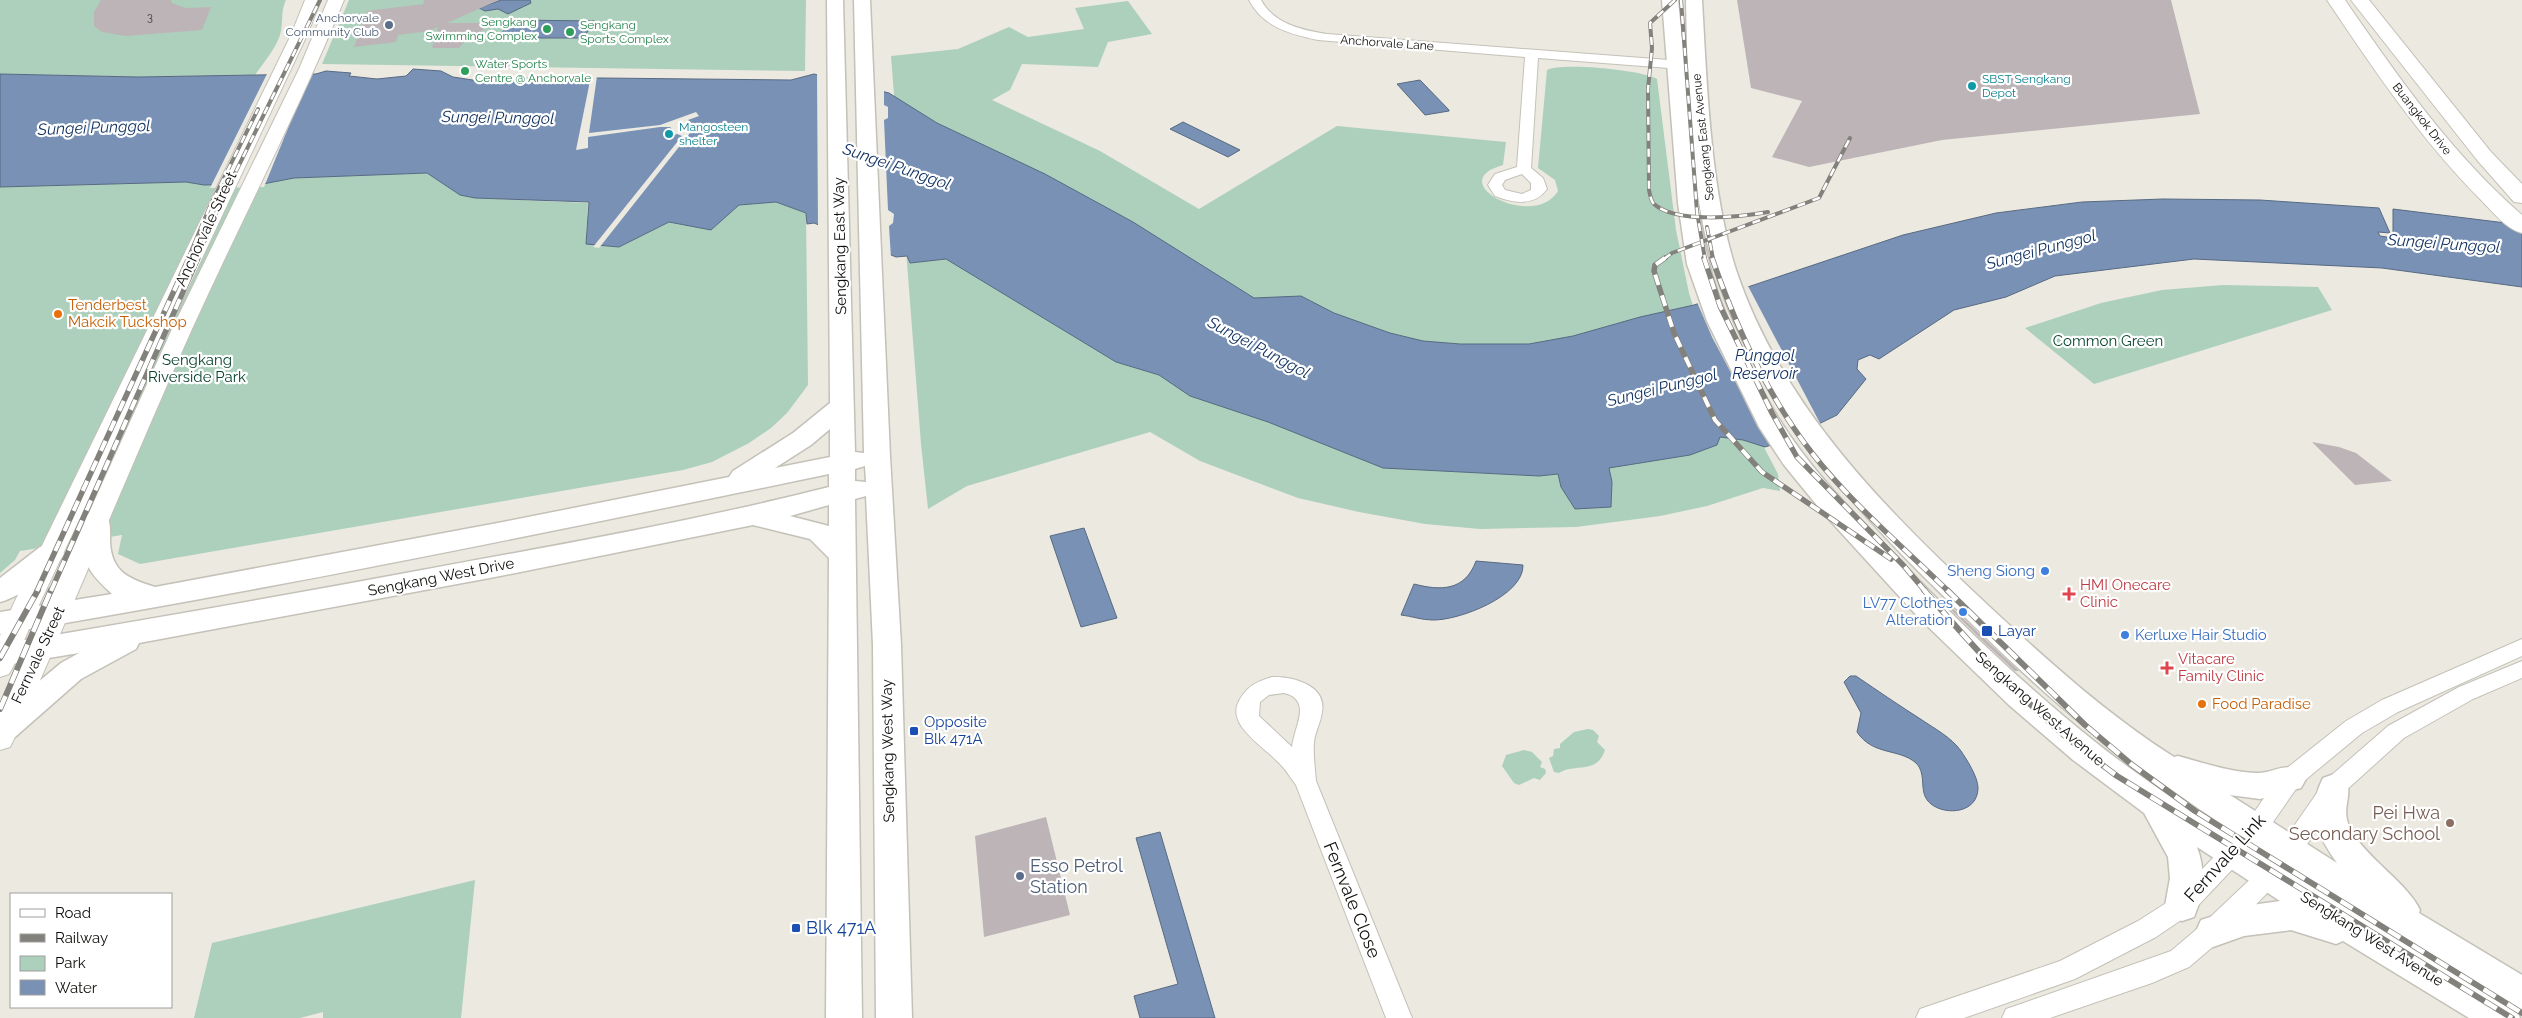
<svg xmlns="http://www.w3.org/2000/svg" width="2522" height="1018" font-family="Raleway,sans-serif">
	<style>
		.green { fill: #acd0bc }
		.water { fill: #7891b5; stroke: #586a82 }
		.pier { fill: #ece9e0 }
		.building { fill: #bdb4b8 }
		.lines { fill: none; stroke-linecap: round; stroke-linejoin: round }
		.minor-casing { stroke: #c3c1b8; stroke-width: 2 }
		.tertiary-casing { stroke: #c3c1b8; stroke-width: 2 }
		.secondary-casing { stroke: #c3c1b8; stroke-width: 3 }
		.primary-casing { stroke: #c3c1b8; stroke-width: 2 }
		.minor { fill: #fff; fill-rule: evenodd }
		.tertiary { fill: #fff; fill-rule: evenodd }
		.secondary { fill: #fff; fill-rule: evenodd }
		.primary { fill: #fff; fill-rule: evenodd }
		.rail-far2-casing { stroke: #83817b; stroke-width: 4 }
		.rail-far1-casing { stroke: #83817b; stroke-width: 5.5 }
		.rail-casing { stroke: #83817b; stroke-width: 6 }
		.rail-far2 { stroke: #fff; stroke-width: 2.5; stroke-dasharray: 8; stroke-linecap: butt }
		.rail-far1 { stroke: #fff; stroke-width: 4; stroke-dasharray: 11; stroke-linecap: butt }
		.rail { stroke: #fff; stroke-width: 4.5; stroke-dasharray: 14; stroke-linecap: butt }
		.service-dot { fill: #5c6f8a; stroke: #fff; stroke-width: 2 }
		.leisure-dot { fill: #2e9e5b; stroke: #fff; stroke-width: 2 }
		.culture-dot { fill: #0f9aa8; stroke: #fff; stroke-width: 2 }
		.food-dot { fill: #e8710a; stroke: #fff; stroke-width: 2 }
		.shop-dot { fill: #3f7fe0; stroke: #fff; stroke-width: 2 }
		.health-dot { fill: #e0444e; stroke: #fff; stroke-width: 2 }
		.transit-dot { fill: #1a4fb4; stroke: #fff; stroke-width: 2 }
		.education-dot { fill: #8d6e63; stroke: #fff; stroke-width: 2 }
		.labels { text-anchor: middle; stroke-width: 4.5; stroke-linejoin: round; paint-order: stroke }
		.far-number-label { font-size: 11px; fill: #3a3836 }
		.far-service-label { font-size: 12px; fill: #4e5e75; stroke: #fff; text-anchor: end }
		.far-leisure-label { font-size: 12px; fill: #27864d; stroke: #fff; text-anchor: start }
		.far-street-label { font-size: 12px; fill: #0f0e0b; stroke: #fff }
		.far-culture-label { font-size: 12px; fill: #0d838f; stroke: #fff; text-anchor: start }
		.street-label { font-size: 15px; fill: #0f0e0b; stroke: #fff }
		.food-label { font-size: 15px; fill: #c56008; stroke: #fff; text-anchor: start }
		.park-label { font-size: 15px; fill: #07452d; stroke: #fff }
		.shop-label { font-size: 15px; fill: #366cbe; stroke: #fff; text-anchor: end }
		.health-label { font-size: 15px; fill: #be3a42; stroke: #fff; text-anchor: start }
		.transit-label { font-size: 15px; fill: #164399; stroke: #fff; text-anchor: start }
		.water-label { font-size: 16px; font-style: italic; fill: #143564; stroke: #fff }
		.near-education-label { font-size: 18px; fill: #785e54; stroke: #fff; text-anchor: end }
		.near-street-label { font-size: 18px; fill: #0f0e0b; stroke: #fff }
		.near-service-label { font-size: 18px; fill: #4e5e75; stroke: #fff; text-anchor: start }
		.near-transit-label { font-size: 18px; fill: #164399; stroke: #fff; text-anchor: start }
	</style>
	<rect width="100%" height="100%" fill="#ece9e0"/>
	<g class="green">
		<path d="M0 0H286C281 10 283 20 281 31 278 46 264 62 255 75L138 77 0 74Z"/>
		<path d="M349 0H806L805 71 322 64Z"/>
		<path d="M1128 1 1152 34 1108 42 1098 67 1022 64 1010 90 992 100 1100 151 1199 209 1337 126 1506 142 1503 165C1441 182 1534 231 1558 191L1555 180 1538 168 1547 70C1561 62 1643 70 1657 79L1676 230 1689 293 1698 322 1778 474 1780 491 1763 488 1707 506 1660 516 1576 527 1480 529 1425 524 1359 512 1298 498 1200 461 1150 432 967 486 928 509 921 444 891 56 958 49 1009 27 1028 37 1084 29 1075 8Z"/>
		<path d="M427 173 460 195 475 198 588 203 586 244 619 247 669 222 711 230 739 205 776 202 806 213 808 385 787 413 771 428 749 443 712 462 683 470 140 564 118 554 122 535 20 551 15 560 0 573V187L186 182 204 185 263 184 294 178Z"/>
		<path d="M2223 285 2318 287 2332 310 2094 384 2025 328 2101 303 2162 290Z"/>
		<path d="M1588 729 1593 730 1599 736 1597 742 1605 750C1597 775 1574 763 1559 773L1554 772 1549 758 1553 756 1554 749 1560 748V744L1574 732Z"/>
		<path d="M1524 750 1532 752 1542 762 1540 767 1545 769 1546 773 1540 780 1534 778 1519 785 1514 783 1502 766 1506 755Z"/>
		<path d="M475 880 461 1018H323V1012L300 1018H194L212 943Z"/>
	</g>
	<g class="water">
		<path d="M501 0H530L531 3 508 14 498 9 485 11 479 8Z"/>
		<path d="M512 20 595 21 583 38H498Z"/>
		<path d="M413 69 441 71 453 77 479 81 513 78H601L791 80 814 74 889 93 937 123 1045 174 1133 222 1254 298 1301 296 1334 313 1390 333 1423 341 1460 344H1529L1573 336 1640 317 1694 305 1903 235 1996 213 2082 202 2163 199 2260 200 2379 208 2390 233 2378 232 2380 236 2393 238V209L2522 225V287L2382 268 2194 259 2055 276 2006 297 1954 310 1879 359 1870 355 1858 360 1857 369 1866 379 1837 415 1784 441 1765 447 1743 440 1720 437 1717 445 1690 455 1609 468 1612 482 1611 507 1575 509 1561 487 1558 474 1539 476 1383 468 1268 422 1190 396 1159 375 1116 362 946 259 910 263 907 256 896 257 814 223 807 224 806 213 776 202 739 205 711 230 669 222 619 247 586 244 589 202 475 198 460 195 427 173 294 178 263 184 204 185 186 182 0 187V74L138 77 316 74 326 71 351 73 349 76 377 79 406 76Z"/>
		<path d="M1420 80 1449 110V111L1425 115 1397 84Z"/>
		<path d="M1183 122 1240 150 1228 157 1170 129Z"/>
		<path d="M1084 528 1117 618 1081 627 1050 536Z"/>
		<path d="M1476 561 1523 565C1524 596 1458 621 1432 620 1422 620 1411 616 1401 615L1414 584C1441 591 1465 591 1476 561Z"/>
		<path d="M1850 676H1856C1878 691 1900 706 1922 720 1935 729 1951 737 1961 751 1967 760 1978 777 1978 788 1978 813 1946 816 1931 804 1917 793 1928 775 1916 763 1899 748 1873 756 1857 732L1861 713 1844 682Z"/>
		<path d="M1160 832 1215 1018H1140L1134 996 1178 984 1136 838Z"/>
	</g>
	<g class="pier">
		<path d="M268 72H311L264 187 210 188Z"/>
		<path d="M817 73 884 89V105L888 107V118L884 120 888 210 894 214 893 223 889 226 891 258 818 227Z"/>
		<path d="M591 76H597L589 133 660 125 696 112 699 116 688 120 699 130 690 133 599 248 593 247 682 136 677 134 670 137H664L663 133 673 130 670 127H660L588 137V148L576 150Z"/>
		<path d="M1748 286 1821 425 1773 447 1764 435 1712 337 1697 302Z"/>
	</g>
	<g class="building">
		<path d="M101 0H171L172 3 186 8 211 7 202 30 125 36 102 32 94 26V12Z"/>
		<path d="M424 0H499L447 23H488L474 41H465L459 48H432L438 27 429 31 398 35 396 42 354 47 367 11 423 4Z"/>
		<path d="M1737 0H2171L2200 114 1942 140 1809 167 1772 157 1802 101 1751 88Z"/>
		<path d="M2312 442 2339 447 2356 453 2392 481 2355 485Z"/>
		<path d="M1944 600 1991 645 2019 671H2015L1988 646 1943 602Z"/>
		<path d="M1046 817 1070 915 984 937 975 836Z"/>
	</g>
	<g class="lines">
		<g class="minor-casing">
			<g id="minor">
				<path d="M1249 0H1261C1274 24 1302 30 1327 34L1695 62 1701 66 1695 70 1538 58 1531 168 1543 178 1547 189C1534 207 1513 203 1495 196L1488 185 1495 174 1517 167 1525 57 1318 40C1290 34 1263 27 1249 0ZM1522 174 1531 183V190L1522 194 1505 190 1502 185 1505 180Z"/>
				<path d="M2522 639V656L2398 712 2362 733 2298 786 2262 838 2190 914 2156 937 2075 979 1964 1018H1916L1920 1009 2060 961 2138 921 2174 898 2246 824 2282 772 2346 721 2382 700Z"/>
				<path d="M2522 661V678L2473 699 2404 738 2342 794 2296 860 2277 883 2222 939 2189 967 2152 983 2050 1018H2002L2006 1009 2015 1006 2171 951 2204 923 2261 869 2280 846 2326 780 2388 726 2459 687Z"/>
				<path d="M1272 677C1292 676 1327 685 1322 712 1321 722 1315 732 1314 742 1313 755 1315 768 1316 781L1412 1018H1386L1296 785C1290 777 1285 768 1277 761 1263 746 1226 725 1239 701 1247 686 1256 682 1272 677ZM1284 693C1313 700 1294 727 1292 747L1259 716 1260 702 1269 695Z"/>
			</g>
		</g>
		<g class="tertiary-casing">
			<g id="tertiary">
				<path d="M305 0H321L307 35 39 605 13 667 9 674 0 677V636L13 605 291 35Z"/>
				<path d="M328 0H344C298 112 242 219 192 329 131 465 75 603 14 739L10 747 0 750V710L172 329 299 69Z"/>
			</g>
		</g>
		<g class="secondary-casing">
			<g id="secondary">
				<path d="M827 0H843L855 452 864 453 854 0H870L890 456 901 645 912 1018H876L873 645 866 496 855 499 862 1018H826L829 558 810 539 753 525 495 577 139 643 136 649 81 679 15 737 4 740 0 739V714L61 663 79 653 0 666V644C141 621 282 596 422 570 558 545 695 521 829 487V474C554 531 278 588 0 634V612L112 594C91 574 83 567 84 537 84 528 83 522 88 514L97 512 106 514C111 523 110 531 110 541 111 572 129 579 155 587L503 522 729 477 733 471 793 433 830 403ZM830 429V457L775 468 811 445ZM865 466 866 482 855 481V469ZM829 505V526L790 516Z"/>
				<path d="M1662 0H1678C1683 49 1688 98 1693 147 1697 186 1699 226 1709 263 1723 320 1765 404 1801 451 1826 485 1857 516 1887 547 1952 616 2020 682 2094 741 2182 811 2283 866 2378 926L2414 947C2331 896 2249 844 2169 788 2150 774 2130 762 2112 748 2045 697 1984 636 1924 577 1837 490 1752 390 1715 271 1689 189 1688 86 1686 0H1702C1707 86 1710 188 1736 270 1782 408 1889 513 1992 609 2049 662 2108 715 2174 757L2178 756C2204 763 2232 773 2259 773 2276 772 2283 763 2301 770L2306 779 2301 788 2260 799 2230 795 2337 863C2316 833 2306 812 2323 778L2334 774 2345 778C2355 797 2338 808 2352 832 2370 861 2408 884 2420 910L2419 913 2522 975V1011L2516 1008 2520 1018H2469L2343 941 2336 944 2291 930 2244 936 2213 947 2201 942 2196 931 2201 920 2244 906 2280 901 2197 847C2206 871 2204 894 2194 917L2182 921 2170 917 2165 906 2170 878 2168 857 2144 813 2073 760 2009 705 1919 618 1824 514 1784 465 1759 427 1707 321 1687 264 1678 203Z"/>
				<path d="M50 544 60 547 64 554C52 574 22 596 0 602V578L40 547Z"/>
			</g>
		</g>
		<g class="primary-casing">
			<g id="primary">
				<path d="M2327 0H2345C2398 77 2451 153 2522 215V233C2506 229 2492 211 2481 200 2421 140 2374 70 2327 0Z"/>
				<path d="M2351 0H2369L2491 152 2522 184V203L2514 202 2477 160Z"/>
			</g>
		</g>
		<use href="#minor" class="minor"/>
		<use href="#tertiary" class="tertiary"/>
		<use href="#secondary" class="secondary"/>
		<use href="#primary" class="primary"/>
		<g class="rail-far2-casing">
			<g id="rail-far2">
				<path d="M1675 0 1650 23 1652 48 1648 89 1649 190C1650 195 1651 201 1654 204 1676 224 1741 217 1768 212"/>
				<path d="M1681 0 1697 212 1705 259"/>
				<path d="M1707 227 1713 259"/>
				<path d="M188 259 210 206 258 109"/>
				<path d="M197 259 220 204 320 0"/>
				<path d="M1664 259 1672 253 1819 198 1850 138"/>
			</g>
		</g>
		<g class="rail-far1-casing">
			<g id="rail-far1">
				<path d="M1665 258 1655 265 1654 271 1674 333 1715 420 1762 472 1891 559"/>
				<path d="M1704 258 1720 306 1772 413 1797 457 1904 566 1925 591"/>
				<path d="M1712 258C1735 324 1768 397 1812 453 1849 501 1904 548 1948 591"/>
				<path d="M37 591 189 258"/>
				<path d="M51 591 198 258"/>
			</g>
		</g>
		<g class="rail-casing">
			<g id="rail">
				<path d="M1924 590C1968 641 2014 692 2065 736 2082 750 2100 763 2117 776L2512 1018"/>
				<path d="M1947 590 2085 725 2131 764 2195 811 2522 1013"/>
				<path d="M0 658 38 590"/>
				<path d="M0 709 51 590"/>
			</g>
		</g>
		<use href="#rail-far2" class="rail-far2"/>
		<use href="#rail-far1" class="rail-far1"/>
		<use href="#rail" class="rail"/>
	</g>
	<g class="service-dot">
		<circle cx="389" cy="25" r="5"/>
		<circle cx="1020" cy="876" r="5"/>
	</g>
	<g class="leisure-dot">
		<circle cx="547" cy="29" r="5"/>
		<circle cx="570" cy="32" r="5"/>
		<circle cx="465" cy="71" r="5"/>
	</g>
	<g class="culture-dot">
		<circle cx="1972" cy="86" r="5"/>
		<circle cx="669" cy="134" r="5"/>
	</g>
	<g class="food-dot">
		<circle cx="58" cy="314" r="5"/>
		<circle cx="2202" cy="704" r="5"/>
	</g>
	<g class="shop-dot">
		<circle cx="2045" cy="571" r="5"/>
		<circle cx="1963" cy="612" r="5"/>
		<circle cx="2125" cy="635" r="5"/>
	</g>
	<g class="health-dot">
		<path d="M2066.5 586.5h5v5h5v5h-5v5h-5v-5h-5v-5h5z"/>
		<path d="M2164.5 660.5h5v5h5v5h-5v5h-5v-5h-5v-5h5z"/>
	</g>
	<g class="transit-dot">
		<rect x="1981" y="625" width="12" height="12" rx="2.5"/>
		<rect x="909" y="726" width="10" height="10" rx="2.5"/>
		<rect x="791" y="923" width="10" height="10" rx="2.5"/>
	</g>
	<circle class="education-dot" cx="2450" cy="823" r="5"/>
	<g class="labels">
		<g class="far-number-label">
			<text x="150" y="21">3</text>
		</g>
		<g class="far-service-label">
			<text x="379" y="22">Anchorvale<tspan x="379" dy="14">Community Club</tspan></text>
		</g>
		<g class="far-leisure-label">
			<text x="537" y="26" text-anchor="end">Sengkang<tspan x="537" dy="14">Swimming Complex</tspan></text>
			<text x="580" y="29">Sengkang<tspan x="580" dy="14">Sports Complex</tspan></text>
			<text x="475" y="68">Water Sports<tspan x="475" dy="14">Centre @ Anchorvale</tspan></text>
		</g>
		<g class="far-street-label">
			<text transform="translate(1387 43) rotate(4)" y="4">Anchorvale Lane</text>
			<text transform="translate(2422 119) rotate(52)" y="4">Buangkok Drive</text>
			<text transform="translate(1703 137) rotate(-96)" y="4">Sengkang East Avenue</text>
		</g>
		<g class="far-culture-label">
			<text x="1982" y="83">SBST Sengkang<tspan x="1982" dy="14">Depot</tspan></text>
			<text x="679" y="131">Mangosteen<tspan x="679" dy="14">shelter</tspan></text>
		</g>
		<g class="street-label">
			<text transform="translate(206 229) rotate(-65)" y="5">Anchorvale Street</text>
			<text transform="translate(840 246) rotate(-91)" y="5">Sengkang East Way</text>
			<text transform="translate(441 577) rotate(-11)" y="5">Sengkang West Drive</text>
			<text transform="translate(38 655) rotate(-65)" y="5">Fernvale Street</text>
			<text transform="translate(2040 709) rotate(41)" y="5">Sengkang West Avenue</text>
			<text transform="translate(888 751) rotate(-91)" y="5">Sengkang West Way</text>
			<text transform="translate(2372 939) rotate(32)" y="5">Sengkang West Avenue</text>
		</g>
		<g class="food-label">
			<text x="68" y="310">Tenderbest<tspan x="68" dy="17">Makcik Tuckshop</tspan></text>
			<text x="2212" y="709">Food Paradise</text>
		</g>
		<g class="park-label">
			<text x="2108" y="346">Common Green</text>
			<text x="197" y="365">Sengkang<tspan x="197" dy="17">Riverside Park</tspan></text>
		</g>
		<g class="shop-label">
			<text x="2035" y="576">Sheng Siong</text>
			<text x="1953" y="608">LV77 Clothes<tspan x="1953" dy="17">Alteration</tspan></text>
			<text x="2135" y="640" text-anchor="start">Kerluxe Hair Studio</text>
		</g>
		<g class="health-label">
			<text x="2080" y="590">HMI Onecare<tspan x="2080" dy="17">Clinic</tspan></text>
			<text x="2178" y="664">Vitacare<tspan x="2178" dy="17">Family Clinic</tspan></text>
		</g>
		<g class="transit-label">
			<text x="1998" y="636">Layar</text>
			<text x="924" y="727">Opposite<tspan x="924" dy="17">Blk 471A</tspan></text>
		</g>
		<g class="water-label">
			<text transform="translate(498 117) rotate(1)" y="6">Sungei Punggol</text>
			<text transform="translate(94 127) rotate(-2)" y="6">Sungei Punggol</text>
			<text transform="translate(897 166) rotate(19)" y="6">Sungei Punggol</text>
			<text transform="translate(2444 243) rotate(4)" y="6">Sungei Punggol</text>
			<text transform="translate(2041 249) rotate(-15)" y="6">Sungei Punggol</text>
			<text transform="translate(1259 347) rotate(28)" y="6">Sungei Punggol</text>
			<text x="1765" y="361">Punggol<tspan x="1765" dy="18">Reservoir</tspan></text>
			<text transform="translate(1662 387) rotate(-14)" y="6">Sungei Punggol</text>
		</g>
		<g class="near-education-label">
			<text x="2440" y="819">Pei Hwa<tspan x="2440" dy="21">Secondary School</tspan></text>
		</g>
		<g class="near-street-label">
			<text transform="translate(2225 858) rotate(-48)" y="6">Fernvale Link</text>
			<text transform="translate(1352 900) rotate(68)" y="6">Fernvale Close</text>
		</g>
		<g class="near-service-label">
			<text x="1030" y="872">Esso Petrol<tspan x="1030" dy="21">Station</tspan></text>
		</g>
		<g class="near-transit-label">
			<text x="806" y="934">Blk 471A</text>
		</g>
	</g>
	<rect x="10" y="893" width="162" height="115" fill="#ffffff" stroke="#9f9f9d"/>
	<rect x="20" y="909" width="25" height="8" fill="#ffffff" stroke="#9f9f9d"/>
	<text x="55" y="918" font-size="15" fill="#0f0e0b">Road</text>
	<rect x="20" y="934" width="25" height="8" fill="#83817b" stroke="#9f9f9d"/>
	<text x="55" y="943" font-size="15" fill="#0f0e0b">Railway</text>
	<rect x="20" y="956" width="25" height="15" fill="#acd0bc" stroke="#9f9f9d"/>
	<text x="55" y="968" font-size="15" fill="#0f0e0b">Park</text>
	<rect x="20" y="980" width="25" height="15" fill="#7891b5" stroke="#9f9f9d"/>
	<text x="55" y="993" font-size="15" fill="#0f0e0b">Water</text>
</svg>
